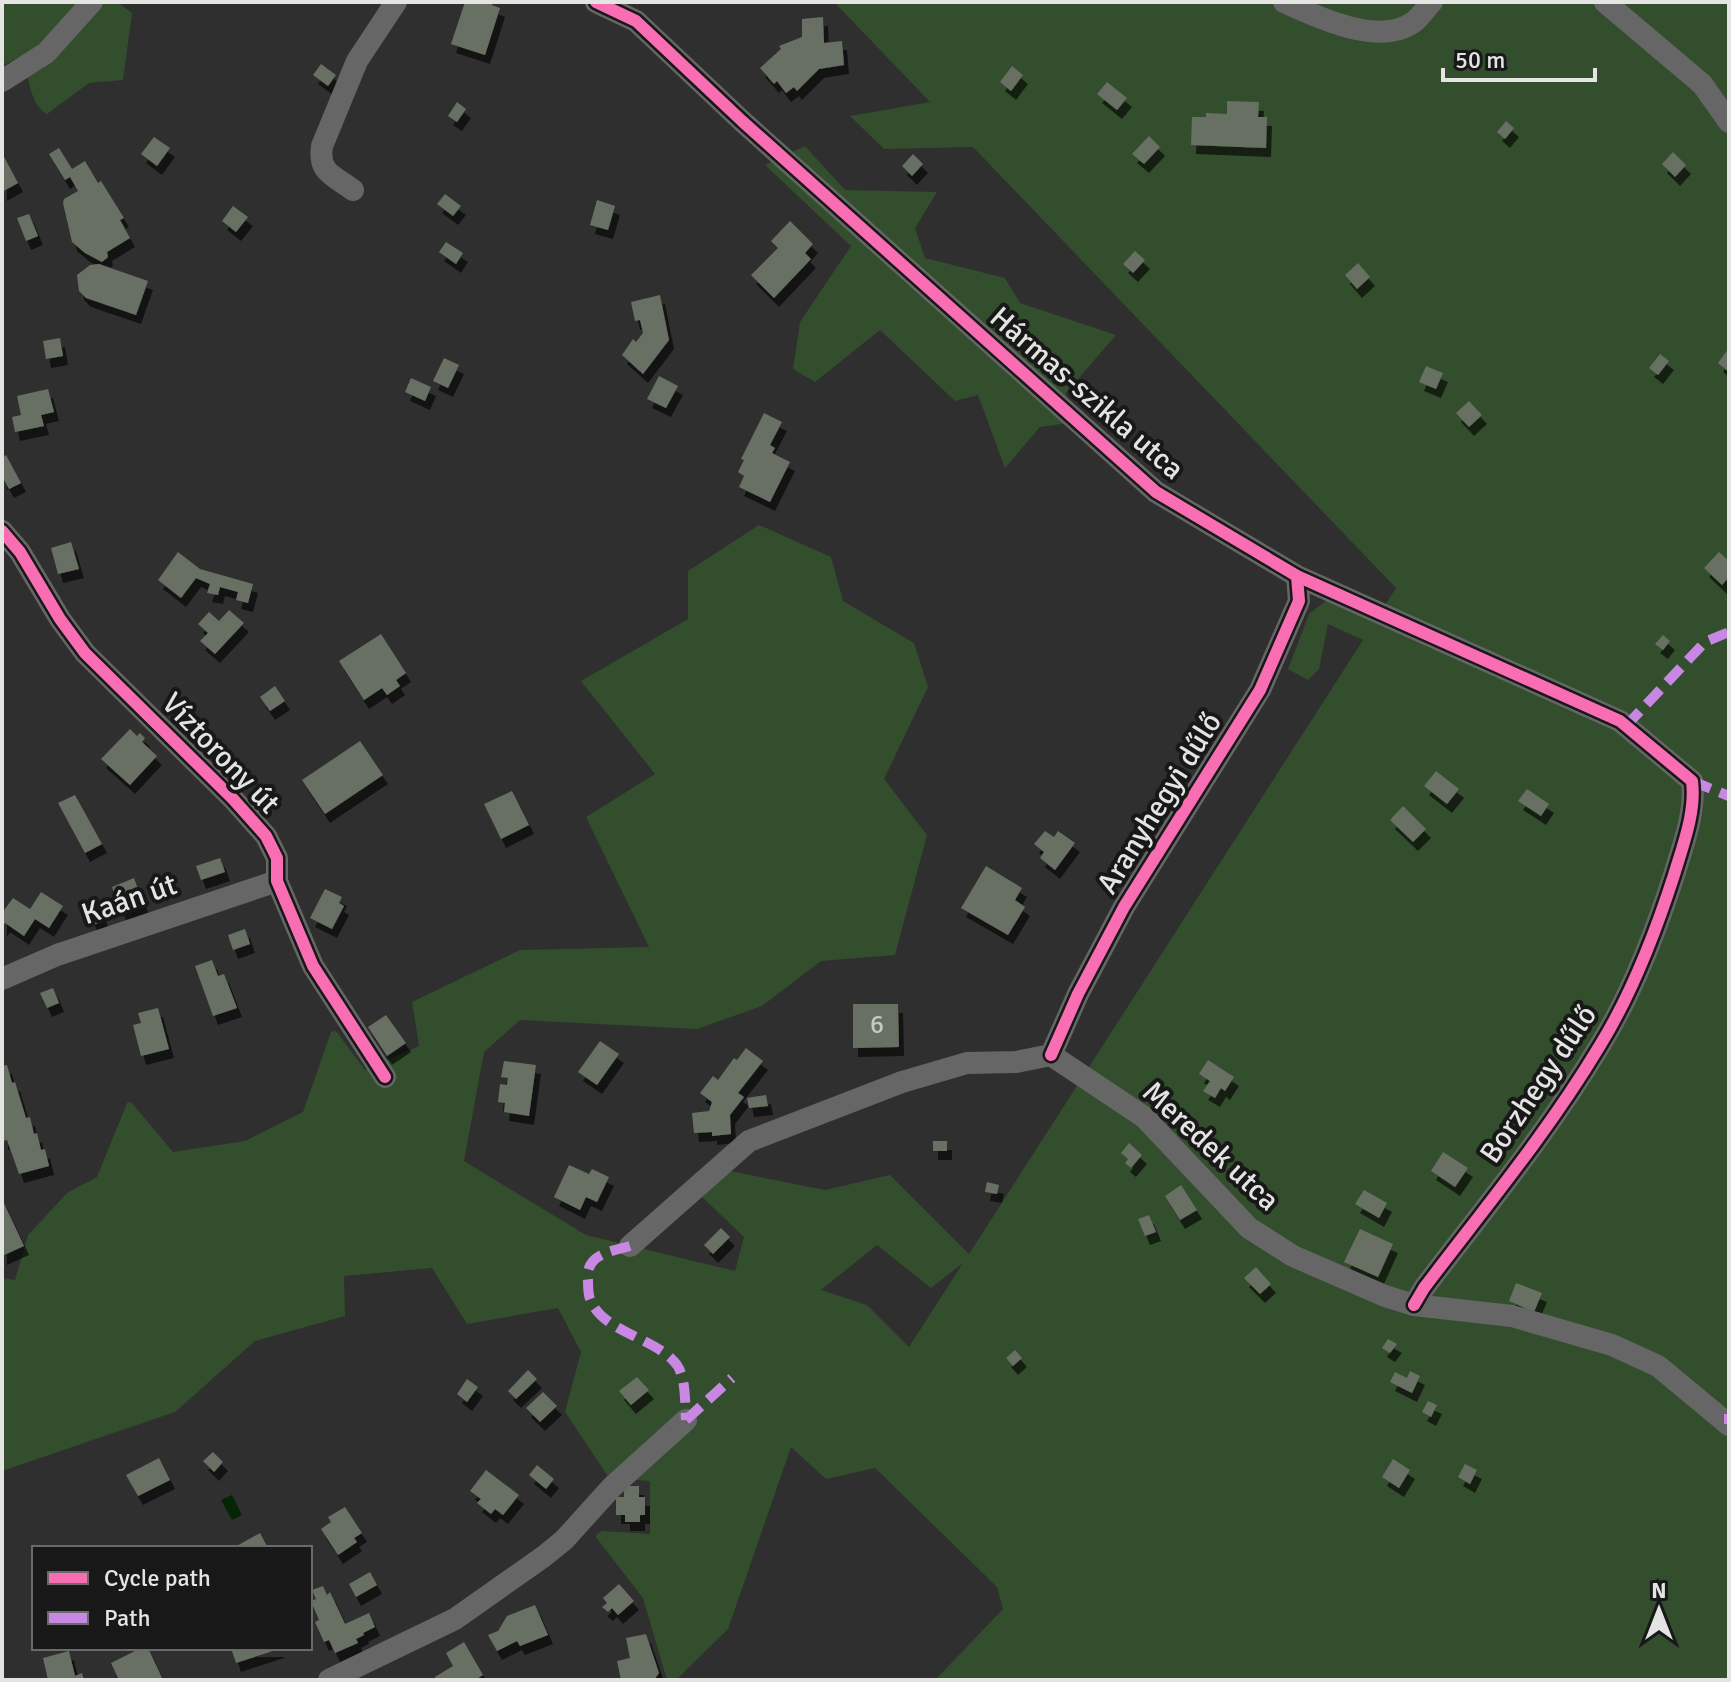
<svg xmlns="http://www.w3.org/2000/svg" width="1731" height="1682" font-family="Signika,sans-serif">
	<style>
		.green { fill: #324e2c; fill-rule: evenodd }
		.water { fill: #042604 }
		.building { fill: #677064; filter: url(#shadow) }
		.lines { fill: none; stroke-linecap: round; stroke-linejoin: round }
		.minor { stroke: #666; stroke-width: 22 }
		.quiet { stroke: #c787e3; stroke-width: 10; stroke-dasharray: 20 10; stroke-linecap: butt }
		.cycleway-casing { stroke: #171817; stroke-width: 17 }
		.cycleway { stroke: #f96db3; stroke-width: 12 }
		.labels { text-anchor: middle; stroke-width: 8; stroke-linejoin: round; paint-order: stroke }
		.number-label { font-size: 26px; fill: #c5c8c3 }
		.street-label { font-size: 30px; fill: #e4e5e3; stroke: #171817 }
	</style>
	<defs>
		<filter id="shadow"><feDropShadow dx="5" dy="9" stdDeviation="0" flood-color="#0009"/></filter>
	</defs>
	<rect width="100%" height="100%" fill="#2f2f2f"/>
	<g class="green">
		<path d="M2 2H117L132 13 123 80 89 83 47 114C29 104 28 74 24 55L2 66Z"/>
		<path d="M834 2H1729V1680H935L1003 1609 997 1587 875 1468 826 1479 791 1447 728 1629 676 1680H667L643 1598 595 1536 602 1531 650 1534V1481L609 1478 565 1412 581 1352 558 1308 467 1324 432 1268 344 1276 345 1316 255 1341 175 1412 2 1471V1278L15 1280 28 1235 67 1193 97 1177 127 1103 131 1102 173 1152 245 1141 303 1112 331 1032 336 1031 365 1070 419 1046 412 1002 520 950 649 947 586 817 655 774 581 681 688 619V571L759 525 831 557 843 601 914 643 928 687 884 779 927 835 895 955 821 961 762 1006 697 1029 520 1020 484 1052 464 1161 586 1235 735 1271 744 1237 700 1195 725 1170 825 1190 890 1175 969 1254 1363 640 1328 624 1319 669 1308 680 1288 669 1309 614 1328 599 1375 621 1396 588 973 147 884 149 850 116 930 102ZM877 1245 931 1288 963 1263 909 1347 867 1305 821 1290Z"/>
		<path d="M805 146 845 190 937 192 915 228 925 258 1005 278 1020 303 1116 335 1066 393 1068 423 1040 427 1005 468 978 395 955 401 880 330 815 382 793 369 800 322 851 246 765 165Z"/>
	</g>
	<path class="water" d="M232 1495 242 1515 232 1520 221 1500Z"/>
	<g class="building">
		<path d="M465 2H493L492 5 500 8 485 55 451 44Z"/>
		<path d="M823 17 824 43 842 41 844 65 819 69 797 91 794 87 786 93 777 81 774 84 760 68 781 49 779 46 802 37V19Z"/>
		<path d="M321 64 336 75 328 86 313 75Z"/>
		<path d="M1012 66 1023 75 1011 91 1000 82Z"/>
		<path d="M1107 82 1127 98 1117 110 1097 94Z"/>
		<path d="M1227 101 1259 102 1258 117H1267L1266 148 1191 145 1192 117H1206V113L1227 114Z"/>
		<path d="M457 102 466 109 457 122 448 116Z"/>
		<path d="M1506 121 1514 128 1505 139 1497 132Z"/>
		<path d="M1149 136 1160 147 1144 164 1132 154Z"/>
		<path d="M154 137 170 148 157 166 141 154Z"/>
		<path d="M59 148 72 169 85 161 98 183 101 181 124 218 120 220 130 238 107 252 108 257 102 262 85 253 72 242 63 203 64 199 78 191 70 177 65 180 49 154Z"/>
		<path d="M1673 152 1686 165 1675 177 1662 164Z"/>
		<path d="M2 153 18 183 2 192Z"/>
		<path d="M913 154 923 164 912 176 902 166Z"/>
		<path d="M445 194 461 206 453 216 437 204Z"/>
		<path d="M597 200 615 206 608 230 590 225Z"/>
		<path d="M233 206 248 217 236 232 222 221Z"/>
		<path d="M29 214 38 236 26 241 17 218Z"/>
		<path d="M790 221 813 244 805 253 811 259 774 298 751 275 778 248 771 241Z"/>
		<path d="M446 242 463 253 456 264 439 252Z"/>
		<path d="M1135 251 1145 260 1133 273 1123 264Z"/>
		<path d="M1358 263 1370 277 1357 289 1345 275Z"/>
		<path d="M99 264 148 281 136 315 86 298 79 291 77 275 90 265Z"/>
		<path d="M660 295 669 340 643 374 622 355 633 339 636 342 643 333 640 320 635 321 631 302Z"/>
		<path d="M60 338 63 356 46 359 43 341Z"/>
		<path d="M1729 348V372L1718 363Z"/>
		<path d="M1660 354 1669 361 1658 375 1649 368Z"/>
		<path d="M444 358 459 365 448 388 433 381Z"/>
		<path d="M1426 366 1443 373 1436 389 1419 382Z"/>
		<path d="M659 376 678 386 666 408 647 399Z"/>
		<path d="M411 378 431 387 425 401 405 392Z"/>
		<path d="M48 389 54 412 41 415 44 426 15 432 12 417 21 415 17 396Z"/>
		<path d="M1469 401 1482 415 1469 427 1456 413Z"/>
		<path d="M764 413 782 422 770 445 775 448 772 453 790 462 770 502 739 487 744 476 738 472 744 460 741 459Z"/>
		<path d="M6 455 21 483 9 489 4 480 2 481V458Z"/>
		<path d="M71 542 79 569 58 574 51 548Z"/>
		<path d="M178 552 200 569 253 584 248 603 236 600 238 592 220 587 218 595 207 593 210 584 196 578 181 598 158 580Z"/>
		<path d="M1719 552 1729 561V577L1722 585 1704 568Z"/>
		<path d="M229 610 244 623 215 654 200 641 208 633 198 624 209 612 219 621Z"/>
		<path d="M381 634 406 673 396 680 400 686 387 695 382 688 364 700 339 661Z"/>
		<path d="M1663 635 1670 641 1663 650 1655 644Z"/>
		<path d="M275 686 285 701 270 711 260 697Z"/>
		<path d="M130 729 137 736 140 733 145 738 142 742 157 756 130 785 101 759Z"/>
		<path d="M360 741 383 775 325 814 302 780Z"/>
		<path d="M1436 771 1459 789 1447 804 1424 786Z"/>
		<path d="M1527 789 1549 804 1541 816 1518 801Z"/>
		<path d="M512 791 529 825 501 839 484 804Z"/>
		<path d="M75 795 102 844 85 853 58 803Z"/>
		<path d="M1403 806 1426 829 1413 842 1390 820Z"/>
		<path d="M1045 831 1054 837 1058 831 1075 843 1055 870 1040 858 1044 852 1034 844Z"/>
		<path d="M220 858 225 872 201 880 196 866Z"/>
		<path d="M986 866 1022 888 1015 900 1025 907 1008 935 961 908Z"/>
		<path d="M134 878 144 906 122 914 112 887Z"/>
		<path d="M325 889 342 897 339 903 344 906 332 929 310 918Z"/>
		<path d="M41 892 63 906 49 928 35 919 24 936 5 923 2 928V913L13 898 30 909Z"/>
		<path d="M96 898 104 921 93 925 85 902Z"/>
		<path d="M245 929 250 944 233 950 228 935Z"/>
		<path d="M212 960 218 976 224 974 237 1008 213 1016 195 966Z"/>
		<path d="M53 988 59 1003 47 1008 40 993Z"/>
		<path d="M853 1004H898L899 1047 853 1048Z"/>
		<path d="M158 1008 169 1049 141 1056 133 1025 141 1023 138 1013Z"/>
		<path d="M386 1015 406 1043 387 1056 368 1027Z"/>
		<path d="M600 1041 619 1054 597 1085 578 1072Z"/>
		<path d="M746 1048 763 1061 738 1093 744 1097 730 1115 731 1134 712 1136V1132L694 1133 692 1113 709 1111 712 1102 700 1093 713 1076 718 1080 734 1058 737 1060Z"/>
		<path d="M1208 1060 1234 1077 1225 1091 1221 1088 1215 1098 1203 1091 1210 1081 1199 1074Z"/>
		<path d="M504 1061 536 1065 529 1116 504 1112 505 1103 498 1102 500 1084 507 1085 508 1078 501 1077Z"/>
		<path d="M7 1065 12 1083 15 1082 26 1118 30 1117 34 1134 37 1133 41 1150 45 1149 49 1166 19 1174 7 1140 3 1141 2 1066Z"/>
		<path d="M766 1095 768 1106 749 1108 747 1098Z"/>
		<rect x="933" y="1141" width="14" height="10"/>
		<path d="M1129 1143 1142 1155 1131 1168 1125 1163 1128 1159 1121 1153Z"/>
		<path d="M1443 1152 1468 1168 1455 1187 1431 1171Z"/>
		<path d="M569 1165 589 1174 592 1169 609 1177 597 1202 586 1197 580 1210 554 1197Z"/>
		<path d="M987 1182 999 1185 997 1194 985 1192Z"/>
		<path d="M1181 1185 1197 1210 1180 1220 1165 1196Z"/>
		<path d="M1364 1190 1387 1203 1379 1218 1355 1204Z"/>
		<path d="M2 1199 24 1246 2 1256Z"/>
		<path d="M1149 1215 1156 1232 1145 1236 1138 1219Z"/>
		<path d="M721 1228 730 1237 713 1254 704 1245Z"/>
		<path d="M1360 1229 1393 1244 1378 1277 1344 1262Z"/>
		<path d="M1256 1267 1271 1284 1260 1294 1244 1278Z"/>
		<path d="M1516 1283 1542 1293 1534 1312 1509 1301Z"/>
		<path d="M1388 1339 1397 1344 1390 1353 1382 1348Z"/>
		<path d="M1015 1350 1022 1358 1013 1366 1006 1358Z"/>
		<path d="M528 1370 537 1379 516 1399 508 1391Z"/>
		<path d="M1410 1371 1420 1376 1412 1393 1390 1382 1395 1372 1407 1378Z"/>
		<path d="M637 1377 649 1390 631 1405 619 1391Z"/>
		<path d="M467 1379 478 1387 467 1402 457 1394Z"/>
		<path d="M543 1392 557 1406 540 1422 526 1408Z"/>
		<path d="M1428 1401 1437 1405 1431 1417 1422 1412Z"/>
		<path d="M213 1452 223 1462 214 1472 203 1461Z"/>
		<path d="M159 1458 170 1480 138 1496 126 1475Z"/>
		<path d="M1393 1459 1410 1470 1399 1488 1382 1477Z"/>
		<path d="M1465 1464 1477 1470 1470 1484 1458 1477Z"/>
		<path d="M537 1465 554 1479 546 1489 529 1475Z"/>
		<path d="M486 1470 519 1495 503 1515 495 1509 491 1514 477 1503 481 1499 470 1491Z"/>
		<path d="M624 1486H639V1497H645V1515H640V1522H625V1515H616V1497H624Z"/>
		<path d="M345 1507 362 1533 354 1538 357 1542 338 1555 321 1529 331 1522 328 1517Z"/>
		<path d="M260 1533 268 1548H233Z"/>
		<path d="M370 1572 377 1585 356 1597 349 1584Z"/>
		<path d="M619 1584 634 1601 618 1615 612 1608 608 1612 602 1607 607 1603 603 1598Z"/>
		<path d="M323 1586 327 1595 330 1592 345 1624 369 1613 375 1627 363 1633 364 1635 356 1639 358 1643 335 1653 329 1640 324 1642 315 1622 319 1620 311 1601 316 1599 312 1590Z"/>
		<path d="M535 1605 548 1635 520 1646 517 1641 497 1651 488 1635 498 1631 507 1616Z"/>
		<path d="M646 1634 659 1673 654 1680H621L617 1661 630 1658 626 1638Z"/>
		<path d="M464 1642 483 1675 475 1680H436L435 1677 453 1666 446 1653Z"/>
		<path d="M141 1648H148L163 1680H119L111 1663Z"/>
		<path d="M231 1648H279V1649L236 1663Z"/>
		<path d="M69 1651 75 1676 82 1673 84 1680H48L43 1658Z"/>
	</g>
	<g class="lines">
		<g class="minor">
			<path d="M596 2 636 21 742 121 1156 492 1297 576 1620 721 1692 781C1696 812 1683 845 1674 875 1655 934 1632 994 1599 1047 1548 1132 1484 1209 1424 1288L1414 1305"/>
			<path d="M1284 2C1318 17 1380 48 1415 21 1421 16 1426 8 1432 2"/>
			<path d="M1605 2 1702 84 1729 122"/>
			<path d="M2 81 46 53 92 2"/>
			<path d="M353 190C333 175 318 173 322 146L357 61 396 2"/>
			<path d="M2 531 20 552 60 619 85 653 233 799 266 836 277 858V881L313 966 385 1077"/>
			<path d="M2 979 57 955 277 881"/>
			<path d="M1051 1055 1144 1117 1249 1228 1293 1256 1385 1296 1414 1305 1512 1316 1612 1345 1658 1366 1729 1425"/>
			<path d="M1051 1055 1078 994 1124 907 1260 690 1299 601 1297 576"/>
			<path d="M630 1246 749 1141 902 1082 967 1063 1016 1062 1051 1055"/>
			<path d="M329 1680 455 1619 543 1557 564 1540 612 1487 686 1420"/>
		</g>
		<g class="quiet">
			<path d="M1626 726 1705 642 1729 632"/>
			<path d="M1692 781 1729 796"/>
			<path d="M630 1246C610 1252 585 1254 588 1280 588 1285 588 1294 590 1299 603 1333 656 1337 677 1365 686 1378 685 1404 686 1420"/>
			<path d="M1724 1419H1729"/>
			<path d="M686 1420 732 1378"/>
		</g>
		<g class="cycleway-casing">
			<g id="cycleway">
				<path d="M596 2 636 21 742 121 1156 492 1297 576 1620 721 1692 781C1696 812 1683 845 1674 875 1655 934 1632 994 1599 1047 1548 1132 1484 1209 1424 1288L1414 1305"/>
				<path d="M2 531 20 552 60 619 85 653 233 799 266 836 277 858V881L313 966 385 1077"/>
				<path d="M1051 1055 1078 994 1124 907 1260 690 1299 601 1297 576"/>
			</g>
		</g>
		<use href="#cycleway" class="cycleway"/>
	</g>
	<g class="labels">
		<g class="number-label">
			<text x="877" y="1033">6</text>
		</g>
		<g class="street-label">
			<text transform="translate(1087 393) rotate(41)" y="10">Hármas-szikla utca</text>
			<text transform="translate(221 753) rotate(46)" y="10">Víztorony út</text>
			<text transform="translate(1159 803) rotate(-58)" y="10">Aranyhegyi dűlő</text>
			<text transform="translate(129 899) rotate(-19)" y="10">Kaán út</text>
			<text transform="translate(1538 1084) rotate(-56)" y="10">Borzhegy dűlő</text>
			<text transform="translate(1211 1146) rotate(43)" y="10">Meredek utca</text>
		</g>
	</g>
	<rect width="1731" height="1682" fill="none" stroke="#e4e5e3" stroke-width="8"/>
	<rect x="32" y="1546" width="280" height="104" fill="#171817" stroke="#696a69" stroke-width="2"/>
	<rect x="48" y="1572" width="40" height="12" fill="#f96db3" stroke="#696a69" stroke-width="2"/>
	<text x="104" y="1586" font-size="24" fill="#e4e5e3">Cycle path</text>
	<rect x="48" y="1612" width="40" height="12" fill="#c787e3" stroke="#696a69" stroke-width="2"/>
	<text x="104" y="1626" font-size="24" fill="#e4e5e3">Path</text>
	<g transform="translate(1659 1610)" stroke="#171817" stroke-width="6" paint-order="stroke">
	<path d="M0-6L14 30L0 20L-14 30Z" fill="#e4e5e3"/>
	<text y="-12" font-size="22" font-weight="bold" text-anchor="middle" fill="#e4e5e3">N</text>
	</g>
	<path d="M1443 68v12h152v-12" fill="none" stroke="#e4e5e3" stroke-width="4"/>
	<text x="1455" y="68" font-size="24" fill="#e4e5e3" stroke="#171817" stroke-width="6" paint-order="stroke">50 m</text>
</svg>
